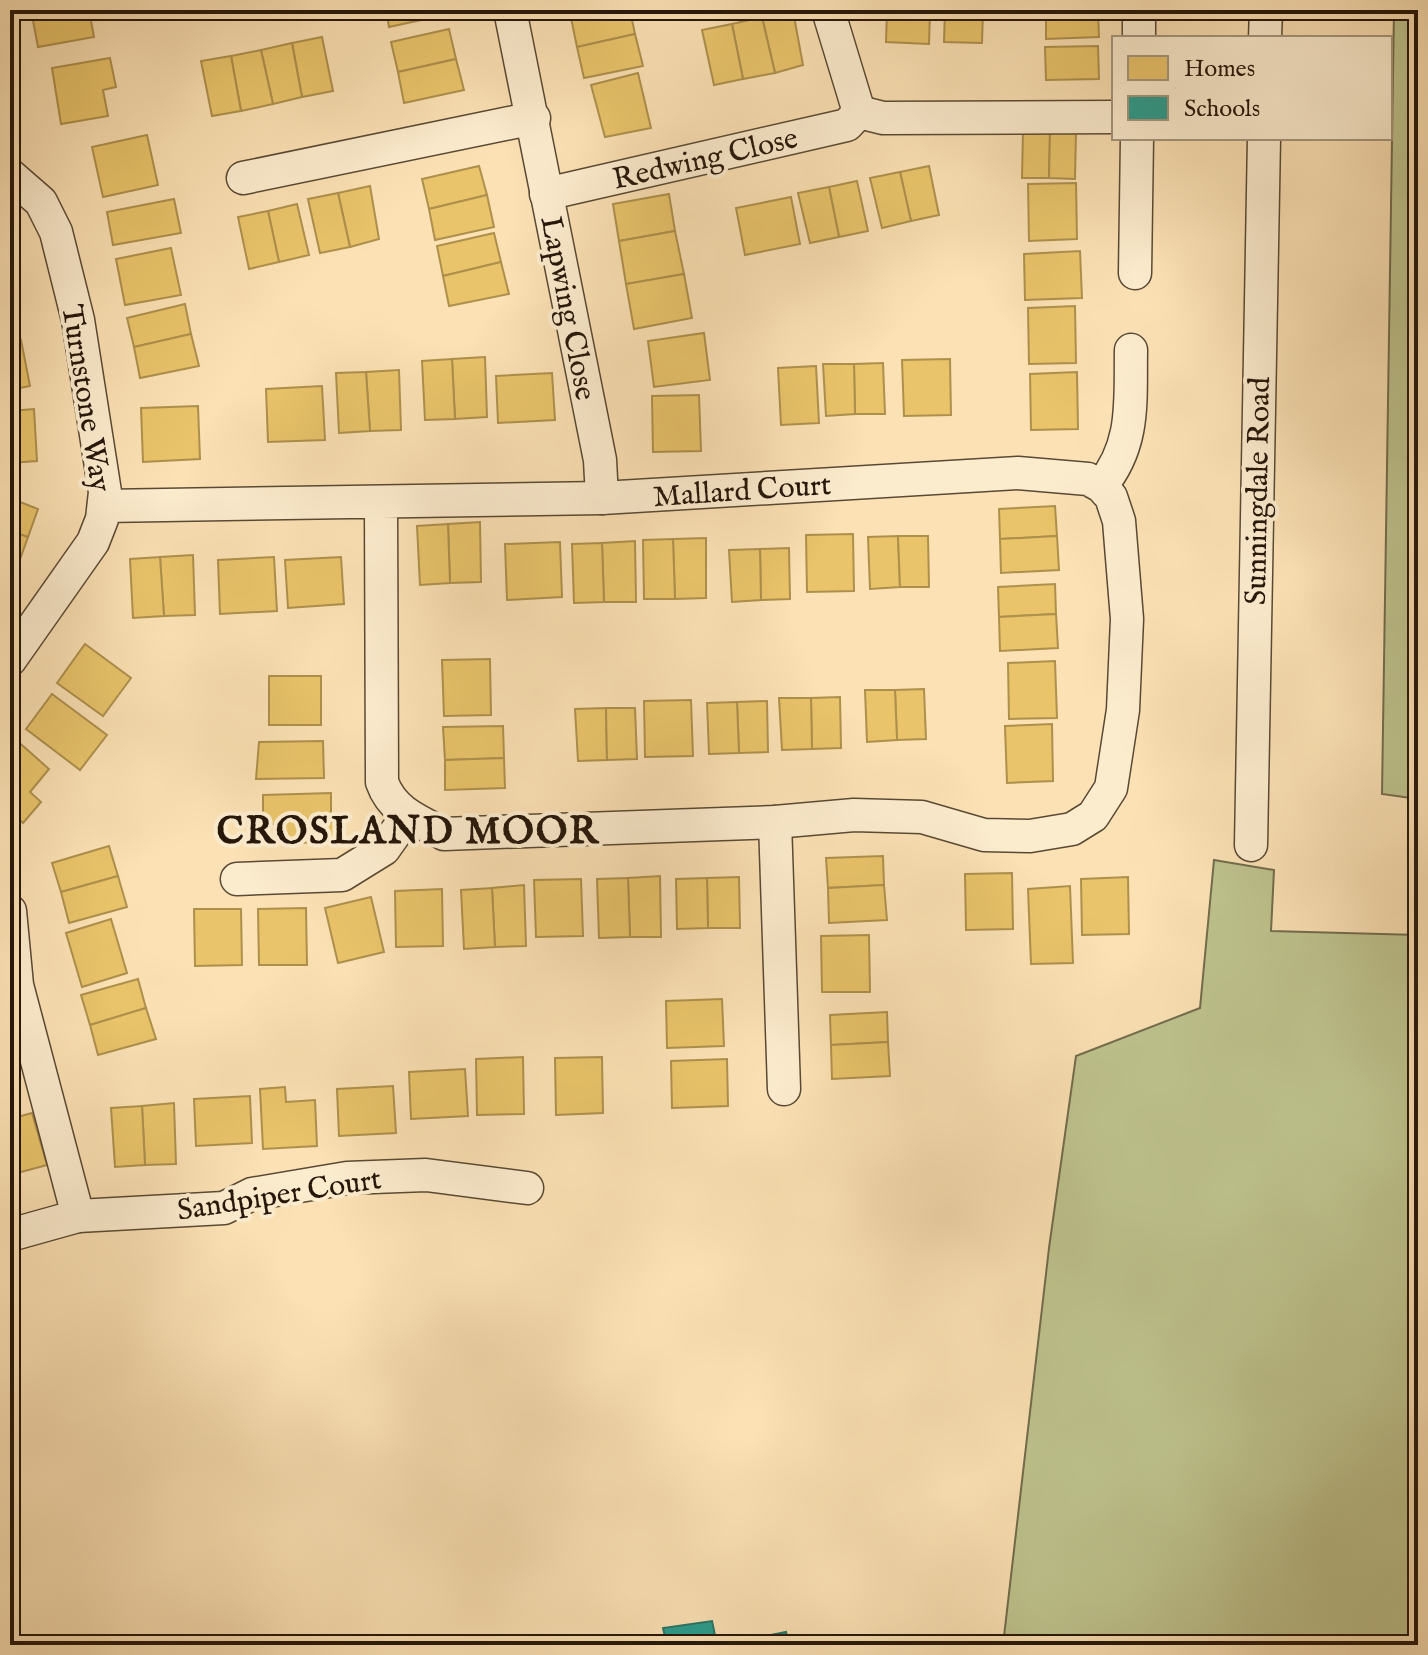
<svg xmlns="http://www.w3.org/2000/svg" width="1428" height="1655" font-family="'IM FELL English',serif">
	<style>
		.green { fill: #bec38e; stroke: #726c4c; stroke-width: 2 }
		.homes { fill: #e9c46a; stroke: #ae904d; stroke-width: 2 }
		.schools { fill: #2a9d8f; stroke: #287467; stroke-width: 2 }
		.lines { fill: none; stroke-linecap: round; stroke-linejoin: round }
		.street-casing { stroke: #5a4934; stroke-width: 35 }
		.street { stroke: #fcecce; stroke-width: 32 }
		.labels { text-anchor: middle; stroke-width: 8; stroke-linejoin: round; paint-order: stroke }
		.street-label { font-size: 30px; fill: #25160a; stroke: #fcecce }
		.district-label { font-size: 38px; font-weight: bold; letter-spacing: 2px; fill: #25160a; stroke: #fcecce }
	</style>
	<rect width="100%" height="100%" fill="#fbe1b4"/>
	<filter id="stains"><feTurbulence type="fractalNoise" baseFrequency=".0025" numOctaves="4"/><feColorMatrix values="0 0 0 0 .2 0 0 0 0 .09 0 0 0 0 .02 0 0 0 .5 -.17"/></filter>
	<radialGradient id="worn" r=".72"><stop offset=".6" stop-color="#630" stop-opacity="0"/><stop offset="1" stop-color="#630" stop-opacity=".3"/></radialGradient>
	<g class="green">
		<path d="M1394 10H1418V799L1382 794Z"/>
		<path d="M1214 860 1274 870 1271 931 1418 935V1645H1003L1049 1248 1076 1056 1200 1008Z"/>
	</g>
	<g class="homes">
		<path d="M31 10H89L94 37 38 47Z"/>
		<path d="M386 10H448L449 14 389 27Z"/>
		<path d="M604 10H630L635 34 577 47 571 18Z"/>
		<path d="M887 10 930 12 929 44 886 42Z"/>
		<path d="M945 10H983L982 43 944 42Z"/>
		<path d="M1046 10H1098L1099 37 1046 39Z"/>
		<path d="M793 11 803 65 775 73 762 17Z"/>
		<path d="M762 17 775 73 743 79 732 24Z"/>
		<path d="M732 24 743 79 714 85 702 30Z"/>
		<path d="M449 29 456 59 398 72 391 42Z"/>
		<path d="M635 34 643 66 584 78 577 47Z"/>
		<path d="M322 37 333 91 302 97 292 43Z"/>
		<path d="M292 43 302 97 273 104 261 50Z"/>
		<path d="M1098 46 1099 79 1046 80 1045 47Z"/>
		<path d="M261 50 273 104 241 111 231 56Z"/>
		<path d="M231 56 241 111 212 116 201 61Z"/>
		<path d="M110 58 116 87 103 90 108 116 61 124 52 68Z"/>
		<path d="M456 59 464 90 404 103 398 72Z"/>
		<path d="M638 73 651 128 605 137 591 85Z"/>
		<path d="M1023 131H1050L1049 178H1022Z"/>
		<path d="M1050 131 1076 132 1075 179 1049 178Z"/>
		<path d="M147 135 158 185 103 197 92 147Z"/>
		<path d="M479 166 487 195 429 209 422 179Z"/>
		<path d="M929 166 939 215 911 221 900 172Z"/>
		<path d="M900 172 911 221 882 228 870 178Z"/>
		<path d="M857 181 868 231 839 237 829 187Z"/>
		<path d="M1076 183 1077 239 1029 241 1028 184Z"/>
		<path d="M370 186 379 239 350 247 338 193Z"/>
		<path d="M829 187 839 237 810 243 798 193Z"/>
		<path d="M338 193 350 247 320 253 308 199Z"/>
		<path d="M669 194 675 231 619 241 613 204Z"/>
		<path d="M487 195 494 227 435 240 429 209Z"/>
		<path d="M791 197 800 244 745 255 736 208Z"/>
		<path d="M174 199 181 233 113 245 107 212Z"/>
		<path d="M297 204 309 255 279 262 268 211Z"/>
		<path d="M268 211 279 262 249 269 238 217Z"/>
		<path d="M675 231 684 274 626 284 619 241Z"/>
		<path d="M494 233 501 262 443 276 437 246Z"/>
		<path d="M171 248 181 295 125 305 116 259Z"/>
		<path d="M1080 251 1082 298 1025 300 1024 254Z"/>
		<path d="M501 262 509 294 449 306 443 276Z"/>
		<path d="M684 274 692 318 634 329 626 284Z"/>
		<path d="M185 304 191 334 134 347 127 318Z"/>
		<path d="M1075 306 1076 363 1029 364 1028 308Z"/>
		<path d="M704 333 710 380 654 387 648 341Z"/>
		<path d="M191 334 199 366 140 378 134 347Z"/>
		<path d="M21 340 30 386 10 390V342Z"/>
		<path d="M485 357 487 417 455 419 452 359Z"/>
		<path d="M452 359 455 419 425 420 422 361Z"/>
		<path d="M950 359 951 415 904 416 902 360Z"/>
		<path d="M883 363 885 414H855L854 364Z"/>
		<path d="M823 364H854L855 414 826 416Z"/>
		<path d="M816 366 819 423 781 425 778 368Z"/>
		<path d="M399 370 401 430 370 431 366 372Z"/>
		<path d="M366 372 370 431 339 433 336 373Z"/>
		<path d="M1077 372 1078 429 1031 430 1030 374Z"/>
		<path d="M552 373 555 420 498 423 496 376Z"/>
		<path d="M322 386 325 440 268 442 266 389Z"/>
		<path d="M699 395 701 451 653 452 652 396Z"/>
		<path d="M198 406 200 459 143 462 141 408Z"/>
		<path d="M34 409 37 461 10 463V411Z"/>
		<path d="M10 498 38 509 28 537 10 531Z"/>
		<path d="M1055 506 1057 536 1000 539 999 509Z"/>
		<path d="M480 522 481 582 450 583 448 524Z"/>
		<path d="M448 524 450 583 420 585 417 526Z"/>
		<path d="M10 531 28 537 17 568 10 565Z"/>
		<path d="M853 534 854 591 807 592 806 535Z"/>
		<path d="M898 536 900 587 870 589 868 537Z"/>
		<path d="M898 536H928L929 587H900Z"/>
		<path d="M1057 536 1059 570 1001 573 1000 539Z"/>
		<path d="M706 538V598L675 599 673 539Z"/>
		<path d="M673 539 675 599H644L643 540Z"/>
		<path d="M635 541 636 602H604L602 543Z"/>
		<path d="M560 542 562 597 507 600 505 544Z"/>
		<path d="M602 543 604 602 574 603 572 544Z"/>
		<path d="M789 548 790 599 761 600 760 549Z"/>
		<path d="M760 549 761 600 732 602 729 550Z"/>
		<path d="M193 555 195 615 164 616 160 557Z"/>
		<path d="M160 557 164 616 133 618 130 559Z"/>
		<path d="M274 557 277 611 220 614 218 560Z"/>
		<path d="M341 557 344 604 288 608 285 560Z"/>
		<path d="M1055 584 1056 614 999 617 998 587Z"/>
		<path d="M1056 614 1058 648 1000 651 999 617Z"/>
		<path d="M85 644 131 678 103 716 57 683Z"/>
		<path d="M490 659 491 715 444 716 442 660Z"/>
		<path d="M1055 661 1057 718 1009 719 1008 663Z"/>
		<rect x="269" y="676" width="52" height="49"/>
		<path d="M924 689 926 739 897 740 895 690Z"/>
		<path d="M865 690H895L897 740 867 742Z"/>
		<path d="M52 694 107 735 80 770 26 729Z"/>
		<path d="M840 697 841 748 812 749 811 698Z"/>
		<path d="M779 698H811L812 749 782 750Z"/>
		<path d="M691 700 693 756 645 757 644 701Z"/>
		<path d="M767 701 768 752 739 753 737 702Z"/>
		<path d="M737 702 739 753 709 754 707 703Z"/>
		<path d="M606 708 607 760 578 761 575 709Z"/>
		<path d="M606 708H635L637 759 607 760Z"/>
		<path d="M1052 724 1053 781 1007 783 1005 726Z"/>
		<path d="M503 726 504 758 445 760 443 727Z"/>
		<path d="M14 738 49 769 30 792 41 802 23 823 10 811V742Z"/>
		<path d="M323 741 324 778 256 779 259 742Z"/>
		<path d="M504 758 505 788 445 790V760Z"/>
		<path d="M331 793V822H338L339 842 284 843 283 824H263V795Z"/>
		<path d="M109 846 118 876 61 892 52 863Z"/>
		<path d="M883 856 884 885 828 888 826 858Z"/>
		<path d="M1012 873 1013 929 966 930 965 874Z"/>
		<path d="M118 876 127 907 69 923 61 892Z"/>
		<path d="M660 876 661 937H630L628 878Z"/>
		<path d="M739 877 740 928H708L707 878Z"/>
		<path d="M1128 877 1129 934 1082 935 1081 879Z"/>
		<path d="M628 878 630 937 599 938 597 879Z"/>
		<path d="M707 878 708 928 677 929 676 879Z"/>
		<path d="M581 879 583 936 536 937 534 880Z"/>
		<path d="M524 885 526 946 495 947 492 888Z"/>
		<path d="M884 885 887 920 829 923 828 888Z"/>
		<path d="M1070 886 1073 963 1031 964 1028 889Z"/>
		<path d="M492 888 495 947 464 949 461 890Z"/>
		<path d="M442 889 443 946 396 947 395 891Z"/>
		<path d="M371 897 384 952 338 963 325 908Z"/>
		<path d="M306 908 307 965H259L258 909Z"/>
		<path d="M194 909H241L242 965 195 966Z"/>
		<path d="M111 919 127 973 82 987 66 933Z"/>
		<path d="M869 935 870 992H822L821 936Z"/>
		<path d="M138 979 146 1008 90 1025 81 995Z"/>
		<path d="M722 999 724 1046 667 1048 666 1001Z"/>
		<path d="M146 1008 156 1039 98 1055 90 1025Z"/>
		<path d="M887 1012 888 1042 831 1045 830 1015Z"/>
		<path d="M888 1042 890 1076 832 1079 831 1045Z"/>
		<path d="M523 1057 524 1114 477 1115 476 1059Z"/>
		<path d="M602 1057 603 1113 556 1115 555 1058Z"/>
		<path d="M727 1059 728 1106 672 1108 671 1061Z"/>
		<path d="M465 1069 468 1116 411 1119 409 1072Z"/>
		<path d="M393 1086 396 1133 339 1136 337 1089Z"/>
		<path d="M285 1087 286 1102 315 1100 317 1146 263 1149 260 1089Z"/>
		<path d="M250 1096 252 1143 196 1146 194 1099Z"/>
		<path d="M174 1103 176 1164 145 1165 142 1106Z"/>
		<path d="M142 1106 145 1165 115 1167 111 1108Z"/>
		<path d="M32 1113 47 1165 10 1175V1119Z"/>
	</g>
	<g class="schools">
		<path d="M712 1621 717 1645H667L663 1628Z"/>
		<path d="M786 1632 789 1645H719Z"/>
	</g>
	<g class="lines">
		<g class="street-casing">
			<g id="street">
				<path d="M510 10 600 460 602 498"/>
				<path d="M1139 38V10"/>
				<path d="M1265 38 1266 10"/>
				<path d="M859 112 883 118 1114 117"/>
				<path d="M10 175 41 202 56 232 78 320 105 492 102 519 93 542 10 660"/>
				<path d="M243 178 534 118"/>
				<path d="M546 194 847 125 859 112 828 10"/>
				<path d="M1135 273 1137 138"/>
				<path d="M1101 486C1136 444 1130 400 1131 350"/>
				<path d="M104 506 602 498 1018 473 1088 479 1101 486 1111 497 1119 521 1127 619 1123 710 1111 788 1093 816 1072 829 1030 836 984 835 922 817 854 815 775 822 444 834C418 821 392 811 382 782L381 503"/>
				<path d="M775 822 784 1089"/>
				<path d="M1251 845 1264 138"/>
				<path d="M237 879 342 875 384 849 408 815"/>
				<path d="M10 911 17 985 78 1216"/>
				<path d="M10 1235 78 1216 224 1208 252 1194 347 1178 426 1175 527 1188"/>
			</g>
		</g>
		<use href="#street" class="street"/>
	</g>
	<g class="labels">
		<g class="street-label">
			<text transform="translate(705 158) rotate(-13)" y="10">Redwing Close</text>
			<text transform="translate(569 308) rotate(79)" y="10">Lapwing Close</text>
			<text transform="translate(87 398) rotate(81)" y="10">Turnstone Way</text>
			<text transform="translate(742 490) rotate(-4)" y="10">Mallard Court</text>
			<text transform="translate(1257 491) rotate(-89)" y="10">Sunningdale Road</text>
			<text transform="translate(279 1194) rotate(-9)" y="10">Sandpiper Court</text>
		</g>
		<g class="district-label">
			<text x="408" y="843">CROSLAND MOOR</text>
		</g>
	</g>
	<rect width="1428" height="1655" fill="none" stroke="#fbe1b4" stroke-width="40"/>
	<rect x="12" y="12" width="1404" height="1631" fill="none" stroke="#25160a" stroke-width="4"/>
	<rect x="20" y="20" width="1388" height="1615" fill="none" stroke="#25160a" stroke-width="2"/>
	<rect x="1112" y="36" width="280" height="104" fill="#fcecce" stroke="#a69680" stroke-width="2"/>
	<rect x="1128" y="56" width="40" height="24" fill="#e9c46a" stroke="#a69680" stroke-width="2"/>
	<text x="1184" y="76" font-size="24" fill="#25160a">Homes</text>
	<rect x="1128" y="96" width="40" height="24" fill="#2a9d8f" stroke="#a69680" stroke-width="2"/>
	<text x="1184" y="116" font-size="24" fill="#25160a">Schools</text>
	<rect width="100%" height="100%" filter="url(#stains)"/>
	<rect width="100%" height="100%" fill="url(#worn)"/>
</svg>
